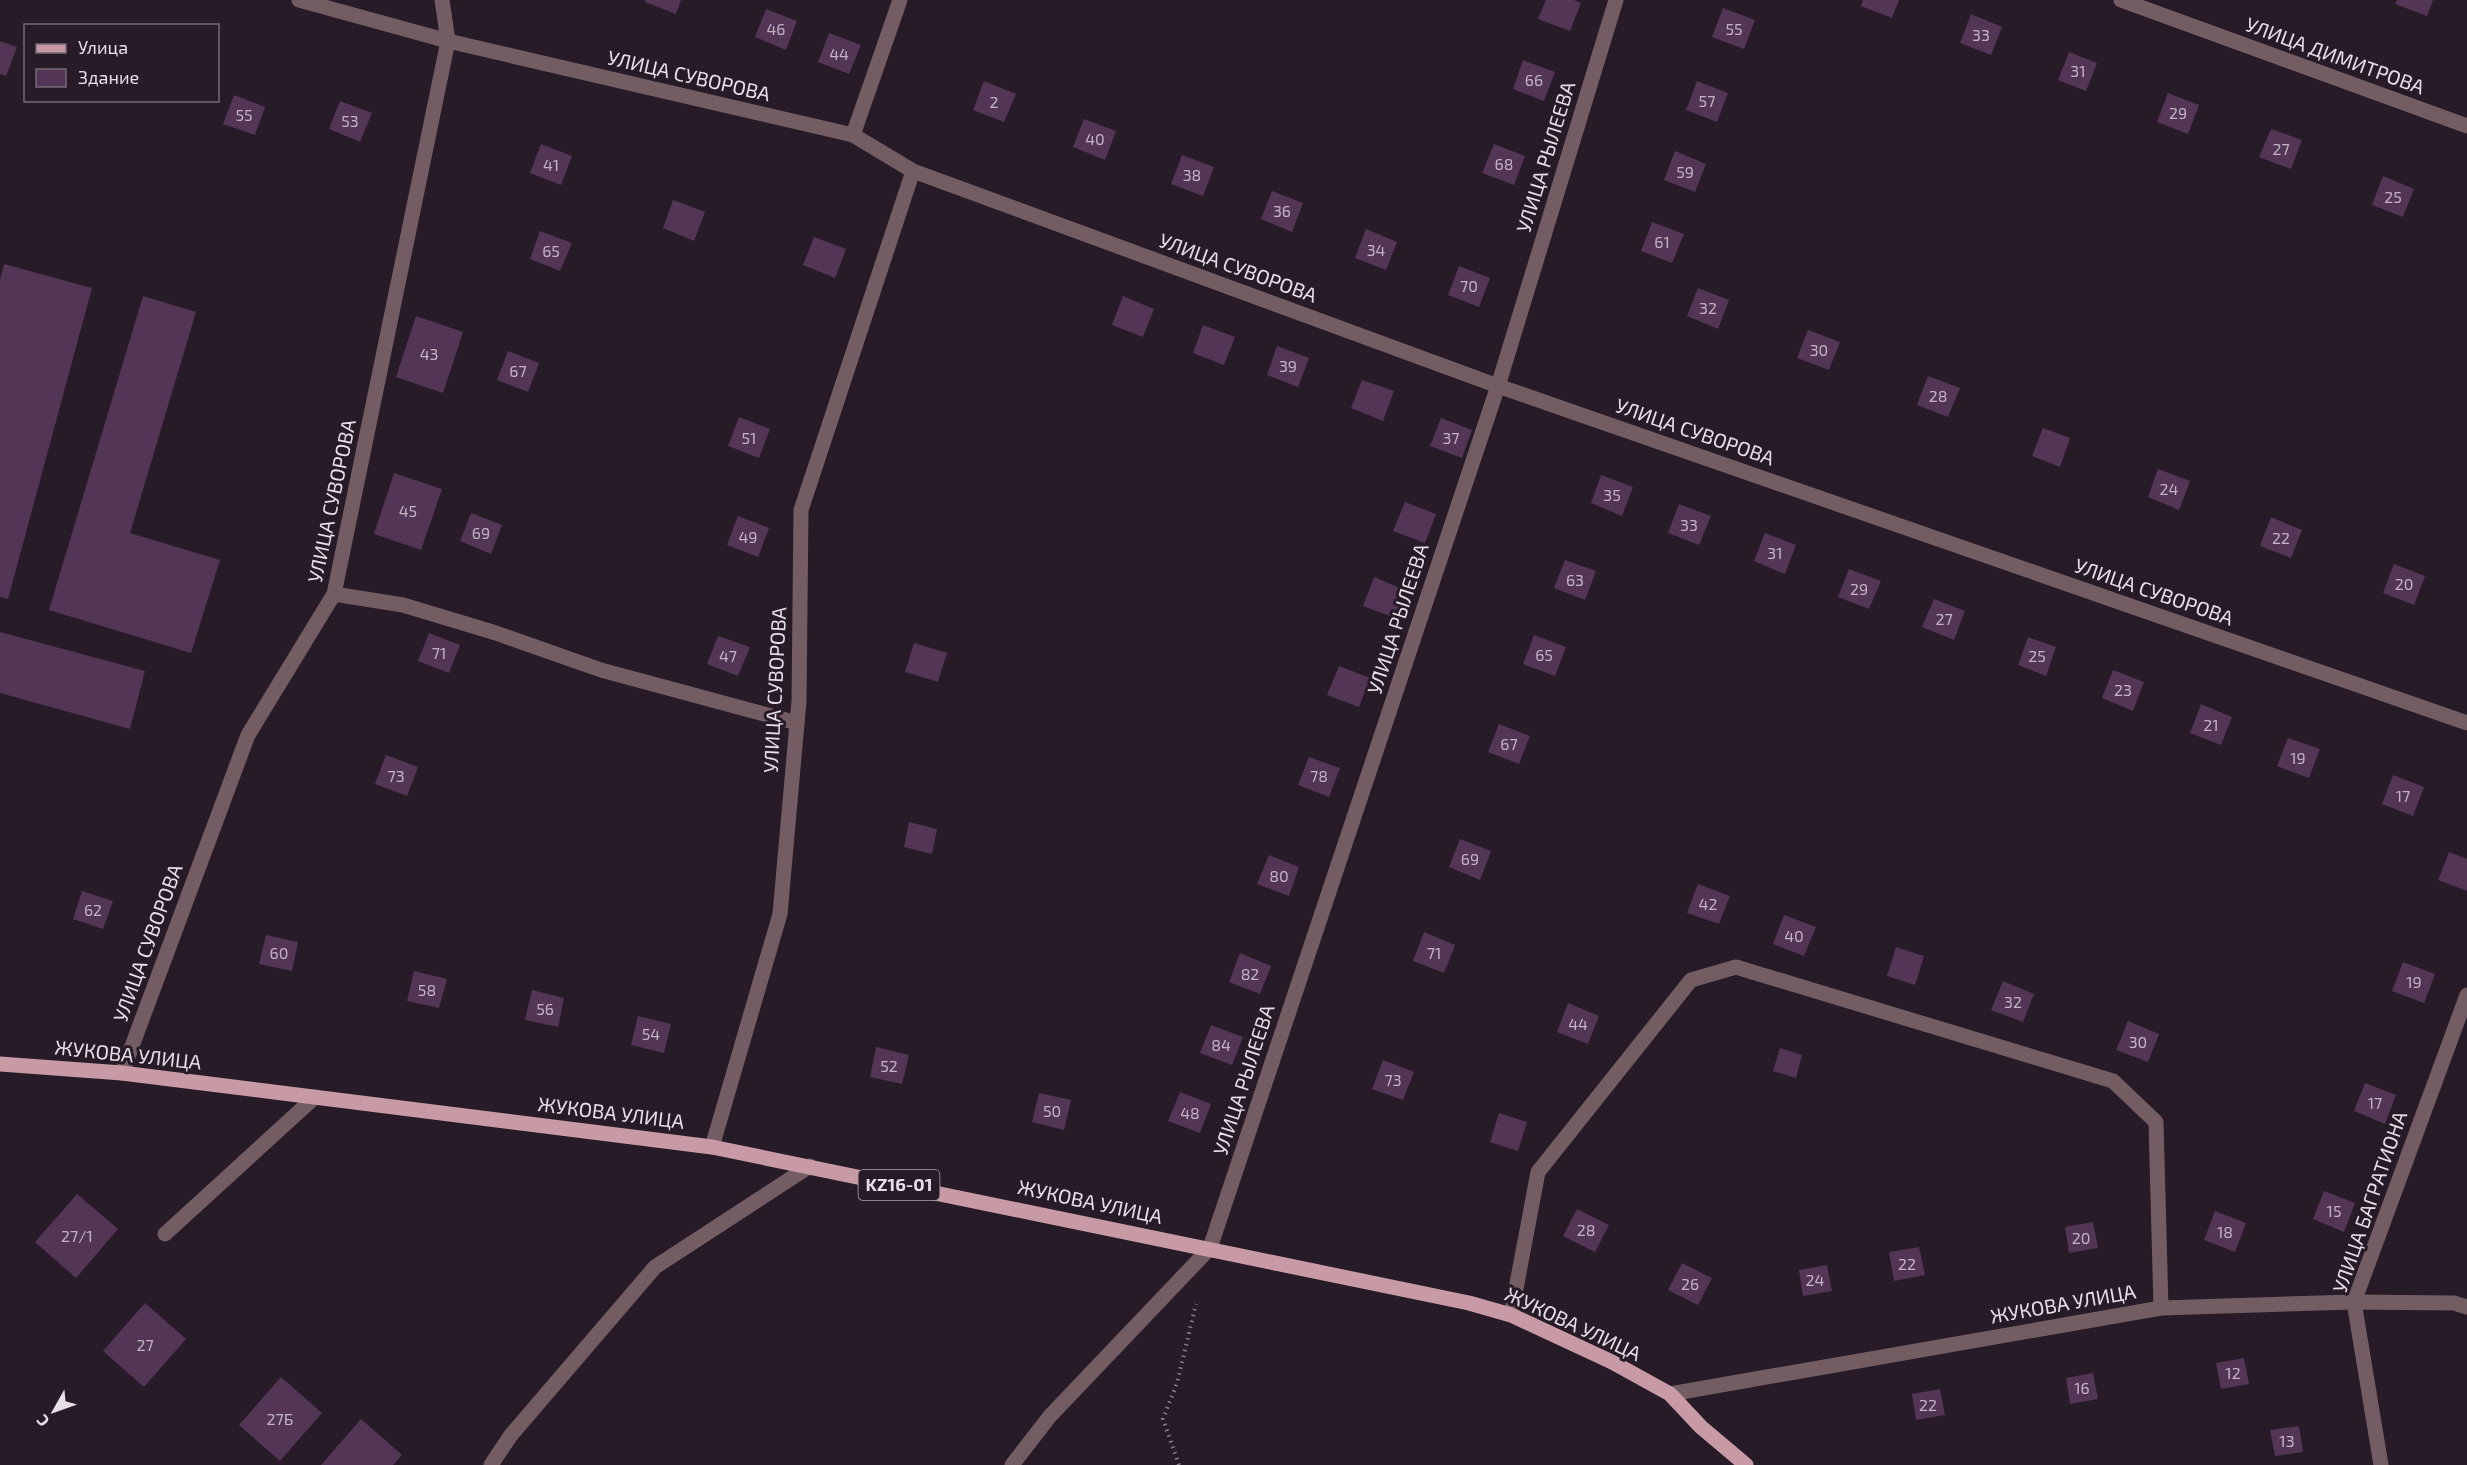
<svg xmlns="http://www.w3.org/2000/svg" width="2467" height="1465" font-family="'Exo 2',sans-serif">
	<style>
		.building { fill: #533556 }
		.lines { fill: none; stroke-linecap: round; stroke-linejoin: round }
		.path { stroke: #887e88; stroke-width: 4; stroke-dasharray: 1.5 4.5; stroke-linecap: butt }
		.minor { stroke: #735d63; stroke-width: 15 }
		.major { stroke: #c79aa6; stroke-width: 15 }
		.labels { text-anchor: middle; stroke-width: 6; stroke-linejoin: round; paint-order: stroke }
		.number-label { font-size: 16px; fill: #c2b4c3 }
		.shield { fill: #271b28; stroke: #ada4ae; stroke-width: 1.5 }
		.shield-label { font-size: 18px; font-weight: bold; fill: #e7dfe7 }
		.street-label { font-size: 20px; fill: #e7dfe7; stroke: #271b28 }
	</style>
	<rect width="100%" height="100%" fill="#271b28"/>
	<g class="building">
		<path d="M645 0H681L676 14 645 2Z"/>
		<path d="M1546 0H1574L1581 3 1570 31 1538 19Z"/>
		<path d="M1863 0H1899L1892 18 1861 6Z"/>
		<path d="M2397 0H2433L2427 16 2395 4Z"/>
		<path d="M1723 8 1755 20 1744 49 1712 37Z"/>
		<path d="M766 9 797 21 786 50 755 37Z"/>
		<path d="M1971 14 2002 27 1991 55 1960 43Z"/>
		<path d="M829 33 861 45 849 74 818 62Z"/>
		<path d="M0 41 17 47 6 76 0 74Z"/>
		<path d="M2069 52 2097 63 2086 91 2058 80Z"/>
		<path d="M1523 60 1555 72 1544 101 1513 89Z"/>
		<path d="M984 81 1016 94 1004 122 973 110Z"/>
		<path d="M1697 81 1728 93 1717 122 1686 110Z"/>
		<path d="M2168 93 2199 105 2188 134 2157 122Z"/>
		<path d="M234 95 265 107 255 135 223 124Z"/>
		<path d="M340 101 372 113 360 142 329 129Z"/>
		<path d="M1084 119 1116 131 1105 160 1073 147Z"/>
		<path d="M2271 129 2302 140 2291 169 2259 157Z"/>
		<path d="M541 144 572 156 561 185 530 173Z"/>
		<path d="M1494 144 1525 156 1514 185 1482 173Z"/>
		<path d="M1675 151 1706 164 1695 192 1664 180Z"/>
		<path d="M1182 155 1214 167 1203 196 1171 184Z"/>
		<path d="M2383 176 2414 189 2403 217 2372 205Z"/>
		<path d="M1272 191 1303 203 1292 232 1261 219Z"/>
		<path d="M673 200 705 212 694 241 663 228Z"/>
		<path d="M1652 222 1684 234 1672 263 1641 251Z"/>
		<path d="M1366 229 1397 242 1386 270 1355 258Z"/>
		<path d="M540 231 572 243 560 271 530 259Z"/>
		<path d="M814 237 846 249 835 278 803 265Z"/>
		<path d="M4 264 92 288 8 599 0 597V280Z"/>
		<path d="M1459 266 1490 278 1479 307 1448 295Z"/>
		<path d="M1698 288 1729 300 1718 329 1687 316Z"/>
		<path d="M143 296 196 312 130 533 220 560 191 653 49 610Z"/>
		<path d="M1123 296 1154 309 1143 337 1112 325Z"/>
		<path d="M416 316 463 332 443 393 396 377Z"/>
		<path d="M1203 325 1235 337 1224 365 1193 353Z"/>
		<path d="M1808 330 1840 342 1829 370 1797 358Z"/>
		<path d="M1277 346 1309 358 1298 387 1267 375Z"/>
		<path d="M508 351 539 363 528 392 497 380Z"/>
		<path d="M1928 376 1960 388 1948 417 1917 405Z"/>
		<path d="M1362 380 1394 391 1383 421 1351 408Z"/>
		<path d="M739 417 770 429 759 458 728 446Z"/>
		<path d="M1441 418 1472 430 1462 458 1430 446Z"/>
		<path d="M2043 428 2070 438 2060 467 2032 456Z"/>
		<path d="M2158 469 2190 481 2179 510 2148 497Z"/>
		<path d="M394 473 442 489 421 550 374 534Z"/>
		<path d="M1601 475 1633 487 1622 516 1591 503Z"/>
		<path d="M1405 502 1436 514 1425 543 1393 531Z"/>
		<path d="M1679 504 1711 516 1699 545 1668 533Z"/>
		<path d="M471 513 502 525 491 554 460 541Z"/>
		<path d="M738 516 769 528 758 557 727 545Z"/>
		<path d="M2271 517 2302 530 2291 558 2260 546Z"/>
		<path d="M1765 533 1796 545 1785 574 1754 561Z"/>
		<path d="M1565 560 1596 571 1585 600 1554 588Z"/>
		<path d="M2394 564 2425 576 2414 605 2383 593Z"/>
		<path d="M1849 569 1881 581 1869 609 1838 597Z"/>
		<path d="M1374 577 1405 590 1395 618 1363 606Z"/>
		<path d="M1934 599 1965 611 1954 640 1922 627Z"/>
		<path d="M0 632 145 671 130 729 0 693Z"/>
		<path d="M429 633 460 645 449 673 418 661Z"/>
		<path d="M1534 635 1566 647 1555 676 1523 664Z"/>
		<path d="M718 636 750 647 738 676 707 664Z"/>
		<path d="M2028 637 2056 647 2046 676 2018 665Z"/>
		<path d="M914 643 947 653 938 682 905 672Z"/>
		<path d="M1339 666 1370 678 1359 707 1327 695Z"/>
		<path d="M2113 670 2144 682 2133 711 2102 698Z"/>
		<path d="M2201 704 2232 717 2221 745 2190 733Z"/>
		<path d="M1499 724 1530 736 1519 764 1488 752Z"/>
		<path d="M2288 738 2320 749 2309 778 2277 766Z"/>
		<path d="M386 755 418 767 407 796 375 784Z"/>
		<path d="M1309 757 1340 768 1329 797 1298 785Z"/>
		<path d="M2393 775 2424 787 2413 816 2382 804Z"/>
		<path d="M909 822 937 829 932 854 904 847Z"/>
		<path d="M1460 839 1491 851 1480 880 1449 867Z"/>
		<path d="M2449 852 2467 859V891L2438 880Z"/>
		<path d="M1269 855 1299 867 1289 896 1257 884Z"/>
		<path d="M1698 884 1730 896 1719 924 1687 913Z"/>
		<path d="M82 891 113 901 103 929 73 919Z"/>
		<path d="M1784 915 1816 927 1804 956 1773 944Z"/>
		<path d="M1424 932 1455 945 1444 973 1413 961Z"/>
		<path d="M266 935 298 942 292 971 259 964Z"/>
		<path d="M1896 947 1924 956 1915 985 1887 976Z"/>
		<path d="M1240 953 1271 966 1260 994 1229 982Z"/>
		<path d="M2403 962 2435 974 2424 1003 2392 991Z"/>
		<path d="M414 971 447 979 439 1008 407 1001Z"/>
		<path d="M2003 981 2034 994 2023 1022 1991 1010Z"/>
		<path d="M532 990 564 998 558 1027 525 1020Z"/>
		<path d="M1568 1003 1599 1016 1588 1044 1557 1032Z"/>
		<path d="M638 1016 671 1024 664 1053 631 1045Z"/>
		<path d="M2128 1021 2159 1034 2148 1062 2116 1050Z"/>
		<path d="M1211 1025 1243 1037 1232 1065 1200 1053Z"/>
		<path d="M876 1047 909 1055 902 1084 870 1077Z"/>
		<path d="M1780 1048 1802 1055 1796 1078 1773 1071Z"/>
		<path d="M1383 1060 1414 1072 1403 1100 1372 1089Z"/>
		<path d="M2365 1083 2396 1095 2385 1124 2354 1111Z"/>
		<path d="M1180 1092 1211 1104 1200 1133 1168 1121Z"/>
		<path d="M1039 1093 1071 1100 1064 1130 1032 1122Z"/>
		<path d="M1499 1113 1527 1122 1518 1151 1490 1142Z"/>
		<path d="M2324 1191 2355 1203 2344 1232 2313 1219Z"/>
		<path d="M77 1194 118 1229 76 1278 35 1242Z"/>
		<path d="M1577 1209 1609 1225 1595 1252 1563 1236Z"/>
		<path d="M2215 1211 2246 1223 2235 1252 2204 1240Z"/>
		<path d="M2093 1222 2098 1248 2069 1253 2065 1227Z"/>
		<path d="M1919 1247 1925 1275 1894 1281 1889 1252Z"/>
		<path d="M1682 1263 1712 1278 1698 1305 1668 1290Z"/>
		<path d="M1827 1265 1832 1291 1803 1296 1799 1270Z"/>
		<path d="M145 1303 186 1339 144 1387 103 1351Z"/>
		<path d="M2244 1358 2249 1384 2221 1389 2216 1363Z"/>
		<path d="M2093 1373 2098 1399 2070 1404 2066 1378Z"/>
		<path d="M281 1377 322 1413 280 1461 239 1425Z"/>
		<path d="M1940 1389 1945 1415 1916 1420 1912 1394Z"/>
		<path d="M361 1419 402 1455 393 1465H321Z"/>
		<path d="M2299 1426 2303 1452 2275 1456 2270 1430Z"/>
	</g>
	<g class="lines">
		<path class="path" d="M1179 1465 1163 1419 1177 1383 1196 1304"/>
		<g class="minor">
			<path d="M299 0 448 41 853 135 913 171 1498 386 2467 723"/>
			<path d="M2121 0 2467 126"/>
			<path d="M853 135 900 0"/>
			<path d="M334 594 403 605 496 633 601 670 797 723"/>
			<path d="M122 1073 248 735 334 594 448 41 442 0"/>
			<path d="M712 1147 780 914 799 701 801 510 913 171"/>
			<path d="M165 1234 315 1097"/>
			<path d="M1511 1315 1538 1172 1691 980 1736 967 2113 1081 2156 1122 2161 1308"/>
			<path d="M1670 1394 2161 1308 2354 1302 2454 1303 2467 1307"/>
			<path d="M491 1465 511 1435 655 1267 810 1166"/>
			<path d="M1012 1465 1050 1416 1210 1248 1498 386 1616 0"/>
			<path d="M2381 1465 2354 1302 2467 995"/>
		</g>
		<path class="major" d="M0 1064 122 1073 712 1147 1469 1303 1511 1315 1612 1362 1670 1394 1701 1427 1746 1465"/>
	</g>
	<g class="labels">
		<g class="number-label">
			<text x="776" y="35">46</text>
			<text x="1734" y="35">55</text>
			<text x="1981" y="41">33</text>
			<text x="839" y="60">44</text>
			<text x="2078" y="77">31</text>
			<text x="1534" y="86">66</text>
			<text x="1707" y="107">57</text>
			<text x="994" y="108">2</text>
			<text x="2178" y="119">29</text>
			<text x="244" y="121">55</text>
			<text x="350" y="127">53</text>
			<text x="1095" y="145">40</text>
			<text x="2281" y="155">27</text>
			<text x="1504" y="170">68</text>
			<text x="551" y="171">41</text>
			<text x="1685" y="178">59</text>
			<text x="1192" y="181">38</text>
			<text x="2393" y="203">25</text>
			<text x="1282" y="217">36</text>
			<text x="1662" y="248">61</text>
			<text x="1376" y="256">34</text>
			<text x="551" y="257">65</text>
			<text x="1469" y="292">70</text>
			<text x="1708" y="314">32</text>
			<text x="1819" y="356">30</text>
			<text x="429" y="360">43</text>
			<text x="1288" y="372">39</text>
			<text x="518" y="377">67</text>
			<text x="1938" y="402">28</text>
			<text x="749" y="444">51</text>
			<text x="1451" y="444">37</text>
			<text x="2169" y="495">24</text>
			<text x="1612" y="501">35</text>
			<text x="408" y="517">45</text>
			<text x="1689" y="531">33</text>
			<text x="481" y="539">69</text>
			<text x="748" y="543">49</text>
			<text x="2281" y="544">22</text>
			<text x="1775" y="559">31</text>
			<text x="1575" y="586">63</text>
			<text x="2404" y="590">20</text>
			<text x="1859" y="595">29</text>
			<text x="1944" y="625">27</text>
			<text x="439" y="659">71</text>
			<text x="1544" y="661">65</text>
			<text x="728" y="662">47</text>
			<text x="2037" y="662">25</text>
			<text x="2123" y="696">23</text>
			<text x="2211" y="731">21</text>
			<text x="1509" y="750">67</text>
			<text x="2298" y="764">19</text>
			<text x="396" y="782">73</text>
			<text x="1319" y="782">78</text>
			<text x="2403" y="802">17</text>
			<text x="1470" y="865">69</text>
			<text x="1279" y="882">80</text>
			<text x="1708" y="910">42</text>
			<text x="93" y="916">62</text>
			<text x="1794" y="942">40</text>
			<text x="279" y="959">60</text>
			<text x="1434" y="959">71</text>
			<text x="1250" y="980">82</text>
			<text x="2414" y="988">19</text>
			<text x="427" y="996">58</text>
			<text x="2013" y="1008">32</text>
			<text x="545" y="1015">56</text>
			<text x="1578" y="1030">44</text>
			<text x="651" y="1040">54</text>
			<text x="2138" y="1048">30</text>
			<text x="1221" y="1051">84</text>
			<text x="889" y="1072">52</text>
			<text x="1393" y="1086">73</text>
			<text x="2375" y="1109">17</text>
			<text x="1052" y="1117">50</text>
			<text x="1190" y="1119">48</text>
			<text x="2334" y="1217">15</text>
			<text x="1586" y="1236">28</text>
			<text x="2225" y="1238">18</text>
			<text x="77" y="1242">27/1</text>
			<text x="2081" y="1244">20</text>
			<text x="1907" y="1270">22</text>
			<text x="1815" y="1286">24</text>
			<text x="1690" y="1290">26</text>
			<text x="145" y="1351">27</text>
			<text x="2233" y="1379">12</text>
			<text x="2082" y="1394">16</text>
			<text x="1928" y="1411">22</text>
			<text x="280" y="1425">27Б</text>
			<text x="2287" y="1447">13</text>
		</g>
		<rect class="shield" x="858.5" y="1170" width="81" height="30" rx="4.5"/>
		<g class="shield-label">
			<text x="899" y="1191">KZ16-01</text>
		</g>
		<g class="street-label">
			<text transform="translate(2335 56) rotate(20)" y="7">УЛИЦА ДИМИТРОВА</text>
			<text transform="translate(689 76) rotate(13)" y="7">УЛИЦА СУВОРОВА</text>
			<text transform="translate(1546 157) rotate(-73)" y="7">УЛИЦА РЫЛЕЕВА</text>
			<text transform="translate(1238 268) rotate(20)" y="7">УЛИЦА СУВОРОВА</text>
			<text transform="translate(1695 432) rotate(19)" y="7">УЛИЦА СУВОРОВА</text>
			<text transform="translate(332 501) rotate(-78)" y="7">УЛИЦА СУВОРОВА</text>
			<text transform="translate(2154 592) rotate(19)" y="7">УЛИЦА СУВОРОВА</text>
			<text transform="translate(1398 619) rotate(-72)" y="7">УЛИЦА РЫЛЕЕВА</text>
			<text transform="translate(775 690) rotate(-87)" y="7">УЛИЦА СУВОРОВА</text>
			<text transform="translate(148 943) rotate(-70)" y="7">УЛИЦА СУВОРОВА</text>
			<text transform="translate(128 1055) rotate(6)" y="7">ЖУКОВА УЛИЦА</text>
			<text transform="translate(1244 1080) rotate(-72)" y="7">УЛИЦА РЫЛЕЕВА</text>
			<text transform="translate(611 1113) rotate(7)" y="7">ЖУКОВА УЛИЦА</text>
			<text transform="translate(1090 1202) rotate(12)" y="7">ЖУКОВА УЛИЦА</text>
			<text transform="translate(2370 1202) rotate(-71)" y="7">УЛИЦА БАГРАТИОНА</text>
			<text transform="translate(2063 1304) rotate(-10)" y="7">ЖУКОВА УЛИЦА</text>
			<text transform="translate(1573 1324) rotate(25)" y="7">ЖУКОВА УЛИЦА</text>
		</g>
	</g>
	<rect x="24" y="24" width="195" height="78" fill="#271b28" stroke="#746974" stroke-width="1.5"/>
	<rect x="36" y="44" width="30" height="9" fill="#c79aa6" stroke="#746974" stroke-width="1.5"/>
	<text x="78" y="54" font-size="18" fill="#e7dfe7">Улица</text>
	<rect x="36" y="69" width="30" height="18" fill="#533556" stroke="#746974" stroke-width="1.5"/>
	<text x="78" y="84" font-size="18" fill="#e7dfe7">Здание</text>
	<g transform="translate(54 1411) rotate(230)" stroke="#271b28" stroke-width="4.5" paint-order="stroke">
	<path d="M0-4.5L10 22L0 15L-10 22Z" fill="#e7dfe7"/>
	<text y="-9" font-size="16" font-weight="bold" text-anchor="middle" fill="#e7dfe7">С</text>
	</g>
</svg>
